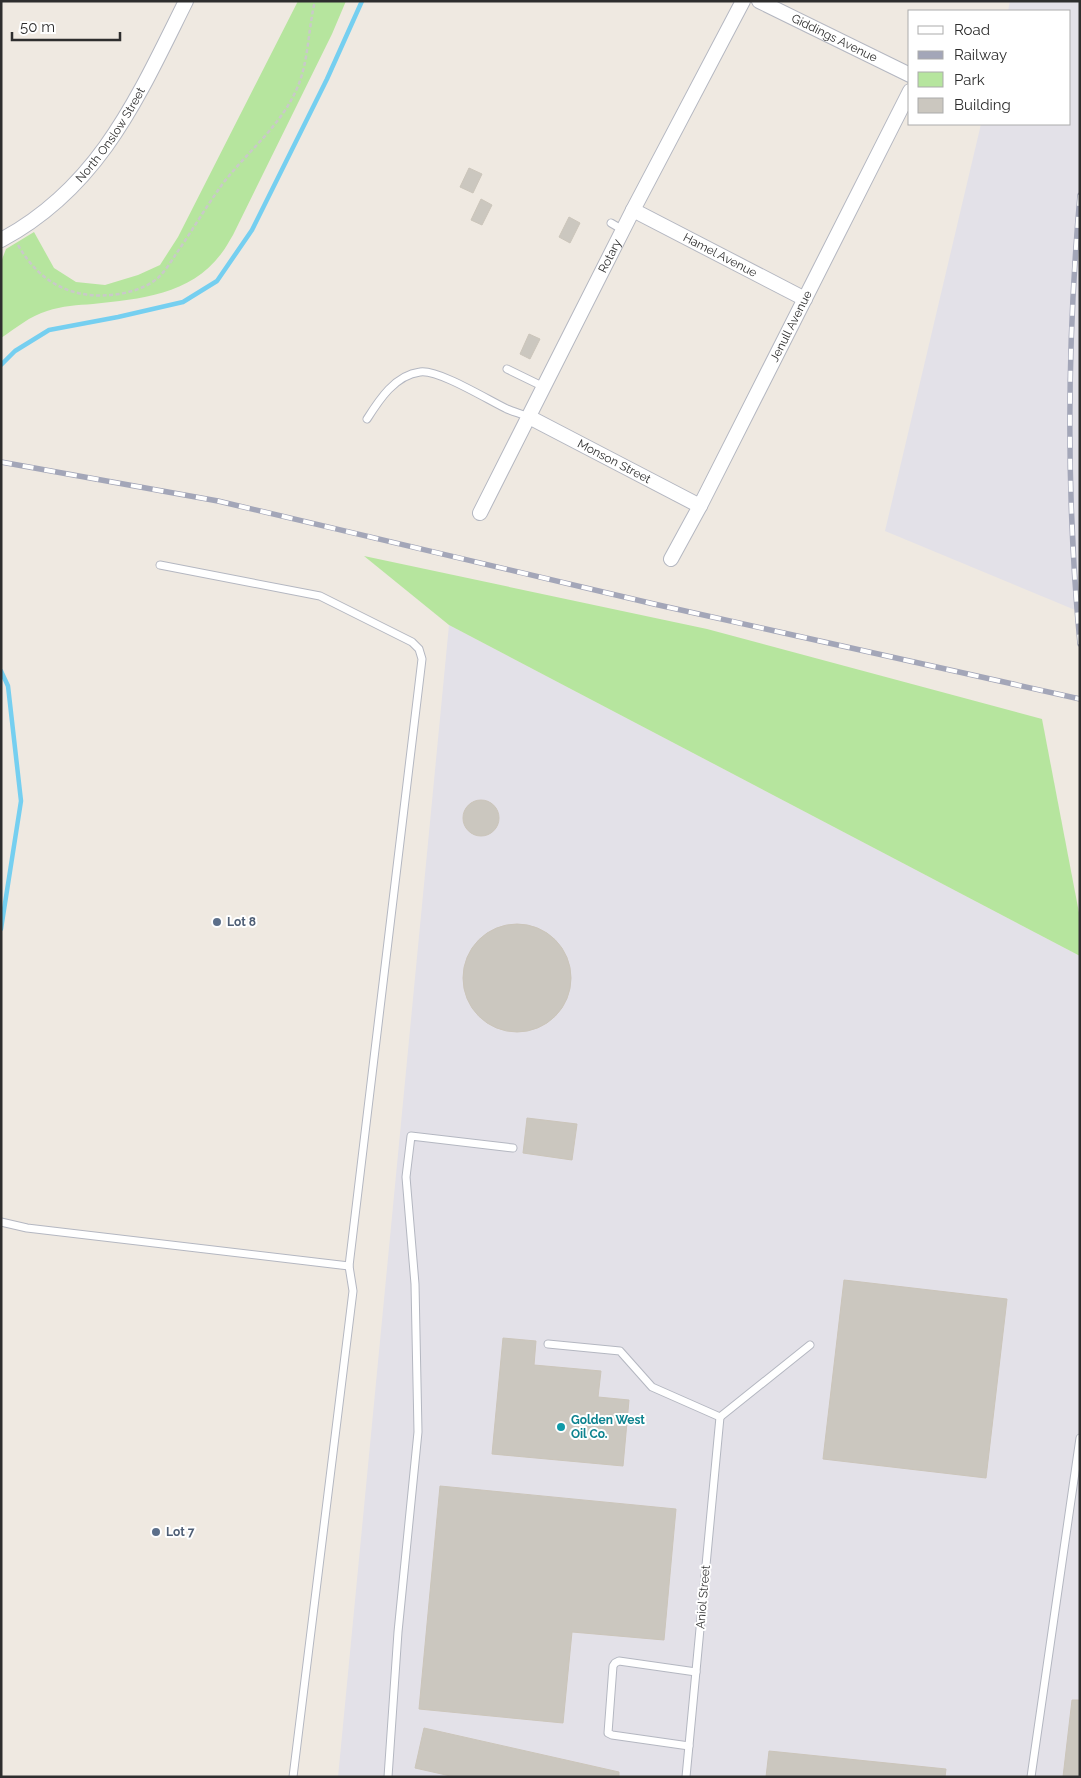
<svg xmlns="http://www.w3.org/2000/svg" width="1081" height="1778" font-family="Raleway,sans-serif">
	<style>
		.industrial { fill: #e3e1e8 }
		.green { fill: #b6e59e }
		.lines { fill: none; stroke-linecap: round; stroke-linejoin: round }
		.stream { stroke: #75cff0; stroke-width: 4.5 }
		.building { fill: #cbc7bf; stroke: #cbc5ba }
		.lane-casing { stroke: #b4b7c1; stroke-width: 9 }
		.street-casing { stroke: #b4b7c1; stroke-width: 16 }
		.path { stroke: #c9c9c9; stroke-width: 2.5; stroke-dasharray: 4 2.5; stroke-linecap: butt }
		.lane { stroke: #fff; stroke-width: 7 }
		.street { stroke: #fff; stroke-width: 14 }
		.rail-casing { stroke: #a3a6b8; stroke-width: 5.5 }
		.rail { stroke: #fff; stroke-width: 4; stroke-dasharray: 11; stroke-linecap: butt }
		.service-dot { fill: #5c6f8a; stroke: #fff; stroke-width: 2 }
		.culture-dot { fill: #0f9aa8; stroke: #fff; stroke-width: 2 }
		.labels { text-anchor: middle; stroke-width: 4; stroke-linejoin: round; paint-order: stroke }
		.street-label { font-size: 12px; fill: #2e2e2e; stroke: #fff }
		.service-label { font-size: 12px; font-weight: bold; fill: #4e5e75; stroke: #fff; text-anchor: start }
		.culture-label { font-size: 12px; font-weight: bold; fill: #0d838f; stroke: #fff; text-anchor: start }
	</style>
	<rect width="100%" height="100%" fill="#efe9e1"/>
	<g class="industrial">
		<path d="M1010 1H1080V612L885 531 981 124H1070V11H1008Z"/>
		<path d="M449 625 1080 956V1777H338Z"/>
	</g>
	<g class="green">
		<path d="M298 1H346L332 34 233 235C229 241 226 248 221 254 190 295 140 299 93 304 78 305 62 306 47 311 30 316 16 328 1 338V262L6 249 34 232 54 268 76 282 105 285 138 275 160 265 178 237Z"/>
		<path d="M364 556 707 629 1042 719 1080 918V956L449 625Z"/>
	</g>
	<g class="lines">
		<g class="stream">
			<path d="M1 365 15 351 49 330 118 317 183 302 217 281 252 230 327 79 362 1"/>
			<path d="M1 671 8 686 21 801 1 929"/>
		</g>
	</g>
	<g class="building">
		<path d="M469 168 482 174 473 193 460 187Z"/>
		<path d="M481 199 492 205 482 225 471 220Z"/>
		<path d="M569 217 580 223 570 243 559 237Z"/>
		<path d="M529 334 540 339 530 359 520 354Z"/>
		<circle cx="481" cy="818" r="18"/>
		<circle cx="517" cy="978" r="54"/>
		<path d="M527 1118 577 1124 572 1160 523 1153Z"/>
		<path d="M844 1280 1007 1299 986 1478 823 1459Z"/>
		<path d="M503 1338 536 1341 534 1365 601 1371 598 1397 629 1400 623 1466 492 1454Z"/>
		<path d="M440 1486 676 1509 664 1640 572 1632 563 1723 419 1709Z"/>
		<path d="M1072 1700H1080V1777H1063Z"/>
		<path d="M424 1728 619 1772V1777H455L415 1768Z"/>
		<path d="M769 1751 946 1769 945 1777H766Z"/>
	</g>
	<g class="lines">
		<g class="lane-casing">
			<g id="lane">
				<path d="M611 223 623 230"/>
				<path d="M507 369 544 387"/>
				<path d="M367 419C379 400 395 375 420 372 438 369 488 400 507 409 514 412 522 414 529 417"/>
				<path d="M160 565 320 596 412 642 419 649 422 659 349 1266 353 1291 293 1777"/>
				<path d="M1 1222 27 1228 349 1266"/>
				<path d="M548 1344 620 1351 652 1387 720 1417"/>
				<path d="M720 1417 810 1345"/>
				<path d="M689 1746 612 1735 608 1733 613 1666 615 1663 619 1661 696 1672"/>
				<path d="M388 1777 398 1632 418 1432 415 1284 406 1177 411 1136 513 1148"/>
				<path d="M686 1777 720 1417"/>
				<path d="M1031 1777 1080 1438"/>
			</g>
		</g>
		<g class="street-casing">
			<g id="street">
				<path id="s1" d="M759 1 910 75"/>
				<path id="s2" d="M633 210 805 299"/>
				<path id="s3" d="M1 240C100 187 138 97 186 1"/>
				<path id="s4" d="M529 417 700 506"/>
				<path id="s5" d="M480 513 633 210 743 1"/>
				<path id="s6" d="M671 559 700 506 910 91"/>
			</g>
		</g>
		<path class="path" d="M18 245C40 284 75 301 119 294 131 292 144 288 154 281 163 275 170 263 176 254 192 231 207 205 224 182 249 150 282 125 298 86 309 59 308 29 315 1"/>
		<use href="#lane" class="lane"/>
		<use href="#street" class="street"/>
		<g class="rail-casing">
			<g id="rail">
				<path d="M1080 195C1067 344 1066 495 1080 644"/>
				<path d="M1 462 218 501 654 604 1080 699"/>
			</g>
		</g>
		<use href="#rail" class="rail"/>
	</g>
	<g class="service-dot">
		<circle cx="217" cy="922" r="5"/>
		<circle cx="156" cy="1532" r="5"/>
	</g>
	<circle class="culture-dot" cx="561" cy="1427" r="5"/>
	<g class="labels">
		<g class="street-label">
			<text dy="4" stroke="none"><textPath href="#s1" startOffset="84">Giddings Avenue</textPath></text>
			<text dy="4" stroke="none"><textPath href="#s3" startOffset="154">North Onslow Street</textPath></text>
			<text dy="4" stroke="none"><textPath href="#s2" startOffset="98">Hamel Avenue</textPath></text>
			<text dy="4" stroke="none"><textPath href="#s5" startOffset="288">Rotary</textPath></text>
			<text dy="4" stroke="none"><textPath href="#s6" startOffset="262">Jenull Avenue</textPath></text>
			<text dy="4" stroke="none"><textPath href="#s4" startOffset="96">Monson Street</textPath></text>
			<text transform="translate(703 1597) rotate(-85)" y="4">Aniol Street</text>
		</g>
		<g class="service-label">
			<text x="227" y="926">Lot 8</text>
			<text x="166" y="1536">Lot 7</text>
		</g>
		<g class="culture-label">
			<text x="571" y="1424">Golden West<tspan x="571" dy="14">Oil Co.</tspan></text>
		</g>
	</g>
	<rect width="1081" height="1778" fill="none" stroke="#2e2e2e" stroke-width="5"/>
	<rect x="908" y="10" width="162" height="115" fill="#ffffff" stroke="#ababab"/>
	<rect x="918" y="26" width="25" height="8" fill="#ffffff" stroke="#ababab"/>
	<text x="954" y="35" font-size="15" fill="#2e2e2e">Road</text>
	<rect x="918" y="51" width="25" height="8" fill="#a3a6b8" stroke="#ababab"/>
	<text x="954" y="60" font-size="15" fill="#2e2e2e">Railway</text>
	<rect x="918" y="72" width="25" height="15" fill="#b6e59e" stroke="#ababab"/>
	<text x="954" y="85" font-size="15" fill="#2e2e2e">Park</text>
	<rect x="918" y="98" width="25" height="15" fill="#cbc7bf" stroke="#ababab"/>
	<text x="954" y="110" font-size="15" fill="#2e2e2e">Building</text>
	<path d="M12 32v8h108v-8" fill="none" stroke="#2e2e2e" stroke-width="2.5"/>
	<text x="20" y="32" font-size="15" fill="#2e2e2e" stroke="#ffffff" stroke-width="4" paint-order="stroke">50 m</text>
</svg>
